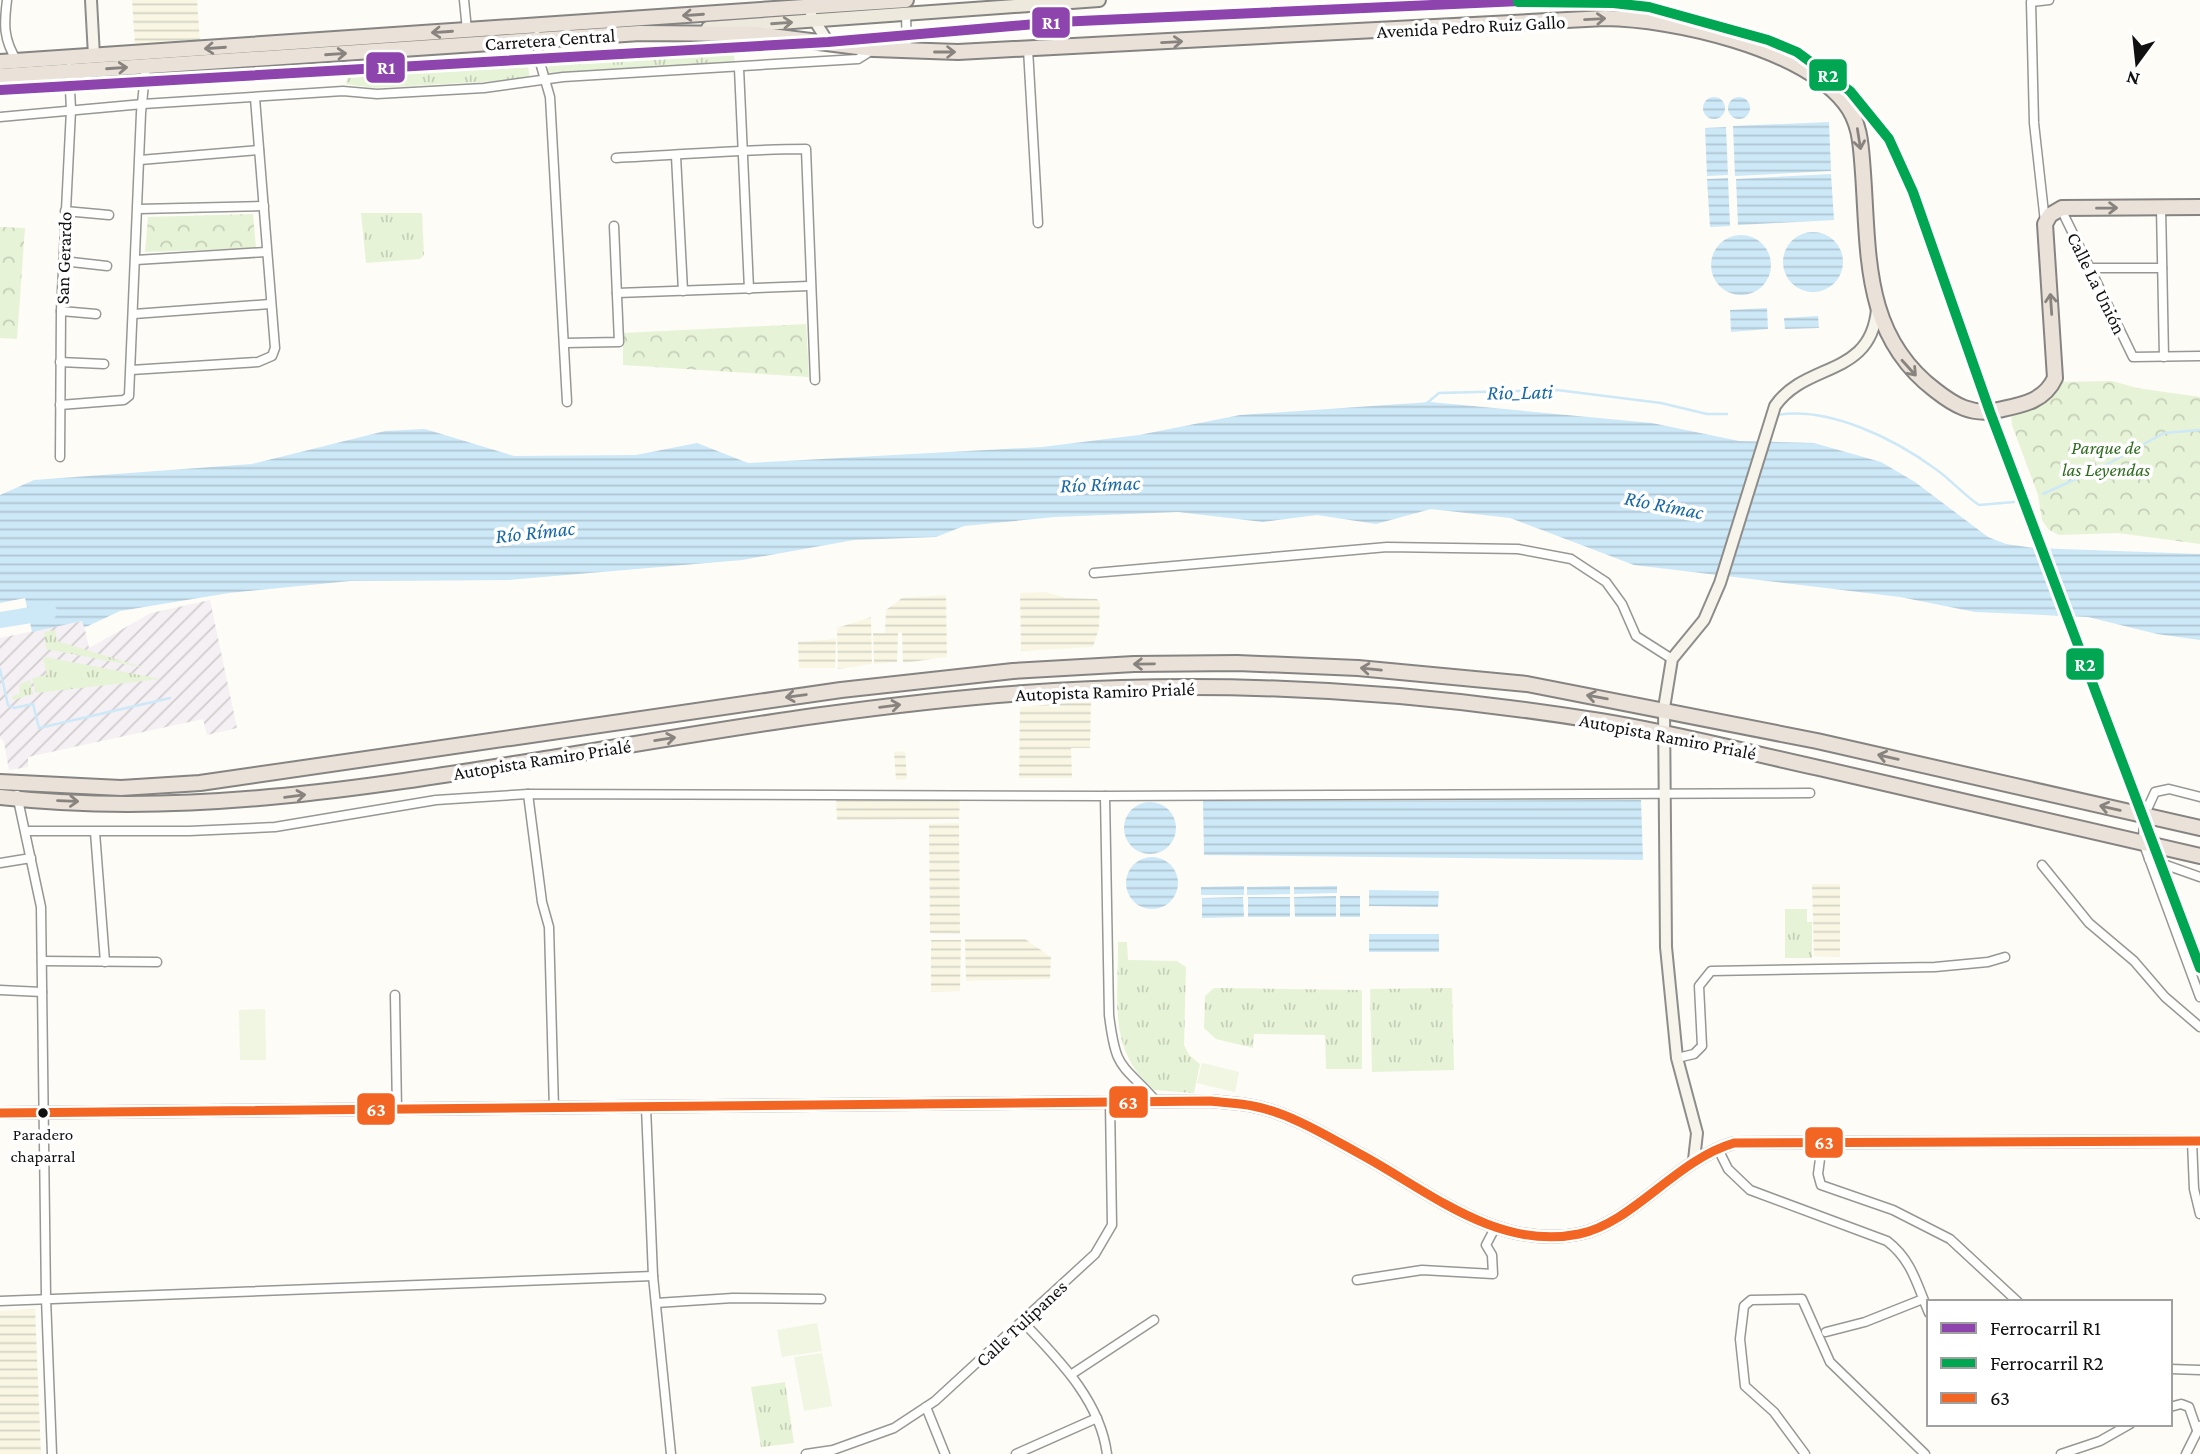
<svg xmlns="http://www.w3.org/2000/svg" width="2200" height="1454" font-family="'Crimson Pro',serif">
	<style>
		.industrial { fill: url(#industrial-furrows) }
		.farmland { fill: url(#farmland-rules) }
		.grass { fill: url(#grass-tufts) }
		.park { fill: url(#park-crowns) }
		.pitch { fill: #f0f6e1 }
		.water { fill: url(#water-rules) }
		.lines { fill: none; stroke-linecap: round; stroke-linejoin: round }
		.stream { stroke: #cde8f7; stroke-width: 2.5 }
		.river { stroke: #cde8f7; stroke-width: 16 }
		.street-casing { stroke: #979795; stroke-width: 11 }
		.secondary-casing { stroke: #8e8d8b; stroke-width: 14 }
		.primary-casing { stroke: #858482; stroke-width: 16 }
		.highway-casing { stroke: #858482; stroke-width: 18 }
		.street { stroke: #fffffe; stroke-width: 8 }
		.secondary { stroke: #f6f4eb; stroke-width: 10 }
		.primary { stroke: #ede9dc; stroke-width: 12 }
		.highway { stroke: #eae1d8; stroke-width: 14 }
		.rail-casing { stroke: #d9c6c7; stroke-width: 5 }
		.rail { stroke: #fff; stroke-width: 2.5; stroke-dasharray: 8; stroke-linecap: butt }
		.bus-1-casing { stroke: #fff; stroke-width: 14 }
		.bus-1 { stroke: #f26522; stroke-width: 9 }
		.rail-1-casing { stroke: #fff; stroke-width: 16 }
		.rail-2-casing { stroke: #fff; stroke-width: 16 }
		.rail-1 { stroke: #8e44ad; stroke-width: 10 }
		.rail-2 { stroke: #00a651; stroke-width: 10 }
		.oneway { stroke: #88837e }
		.oneway2 { stroke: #8a8881 }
		.bus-dot { fill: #111; stroke: #fff; stroke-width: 2.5 }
		.labels { text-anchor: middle; stroke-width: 7; stroke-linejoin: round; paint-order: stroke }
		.bus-label { font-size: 17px; fill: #111; stroke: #fff }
		.street-label { font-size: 19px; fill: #111; stroke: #fff }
		.park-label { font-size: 19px; font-style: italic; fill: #2f6b1f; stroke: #fff }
		.water-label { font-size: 21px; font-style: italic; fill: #1768a6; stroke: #fff }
		.line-badge { stroke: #fff; stroke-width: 2.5 }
		.badge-label { font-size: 19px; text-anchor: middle; font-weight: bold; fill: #fff }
	</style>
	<defs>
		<pattern id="industrial-furrows" width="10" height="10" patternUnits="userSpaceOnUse" patternTransform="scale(1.75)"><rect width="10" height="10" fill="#f5f0f3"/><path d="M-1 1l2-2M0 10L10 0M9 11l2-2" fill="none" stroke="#d1cdcf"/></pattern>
		<pattern id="farmland-rules" width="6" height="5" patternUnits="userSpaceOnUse" patternTransform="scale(1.75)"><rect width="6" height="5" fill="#f9f7e4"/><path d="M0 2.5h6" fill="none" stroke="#d4d3c3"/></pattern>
		<pattern id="grass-tufts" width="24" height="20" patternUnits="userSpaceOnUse" patternTransform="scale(1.75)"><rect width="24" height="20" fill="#e7f3d7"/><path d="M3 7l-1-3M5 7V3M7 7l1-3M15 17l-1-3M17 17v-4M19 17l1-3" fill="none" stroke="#c5cfb8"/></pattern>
		<pattern id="park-crowns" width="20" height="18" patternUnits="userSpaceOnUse" patternTransform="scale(1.75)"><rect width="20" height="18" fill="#e7f3d7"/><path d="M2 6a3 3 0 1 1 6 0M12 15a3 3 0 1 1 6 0" fill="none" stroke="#c5cfb8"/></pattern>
		<pattern id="water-rules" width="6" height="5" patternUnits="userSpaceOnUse" patternTransform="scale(1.75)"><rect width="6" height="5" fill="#cde8f7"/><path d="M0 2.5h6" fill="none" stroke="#afc6d3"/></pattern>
	</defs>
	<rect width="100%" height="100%" fill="#fdfcf7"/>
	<path class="industrial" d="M210 600 237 728 207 735 203 719 28 757V767L9 770 4 742 0 738V638L83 621 89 648 151 613Z"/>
	<g class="farmland">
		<path d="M132 0H197L200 41 135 45Z"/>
		<path d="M1045 592 1067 598 1097 599 1100 603 1099 628 1093 647 1021 651 1020 593Z"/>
		<path d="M946 595 947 657 903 663 902 633 898 632 897 662 874 664 873 633H885L886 610 902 598Z"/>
		<path d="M871 617 872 664 838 669 837 628Z"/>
		<path d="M836 639 835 668H799L798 642Z"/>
		<path d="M1091 701 1090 748H1071L1072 778H1019L1020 707Z"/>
		<path d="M905 751 907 779 896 780 894 752Z"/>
		<path d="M960 797 959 819 837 820 836 798Z"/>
		<path d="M959 823 960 934 930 933 929 824Z"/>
		<path d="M1812 884H1840V957L1814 956Z"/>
		<path d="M965 939H1025L1051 957 1050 979 966 981Z"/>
		<path d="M931 940H961L960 991 931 992Z"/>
		<path d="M35 1309 41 1454H0V1311Z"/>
	</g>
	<g class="grass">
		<path d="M734 53 735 64 548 77 544 72 553 63Z"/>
		<path d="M528 66 530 79 374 88 346 84 347 78Z"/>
		<path d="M361 213H422L424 255 420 259 366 263Z"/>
		<path d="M55 630 57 641 145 668 46 649 44 632Z"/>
		<path d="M43 657H45L161 679 36 693 32 678 47 675Z"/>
		<path d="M30 680 33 694 13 700 12 696 19 694 20 684Z"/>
		<path d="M1785 909H1807V922H1812V958H1785Z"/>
		<path d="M1118 942H1127L1128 960 1177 961 1186 967 1184 1045 1189 1055 1200 1064 1194 1093 1154 1090C1106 1048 1119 1000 1118 942Z"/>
		<path d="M1214 988 1362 990V1069H1326L1325 1035 1254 1034 1253 1048 1216 1039 1204 1028 1205 996Z"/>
		<path d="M1452 988 1454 1070 1372 1072 1370 989Z"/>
		<path d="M785 1382 794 1443 761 1447 751 1387Z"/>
	</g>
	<g class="park">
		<path d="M253 214 256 248 145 252 148 217Z"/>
		<path d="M0 227 25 228 17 339 0 338Z"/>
		<path d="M806 324 809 377 623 365V333Z"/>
		<path d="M2112 381 2137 388 2200 397V544L2118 533 2059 535 2049 530 2042 520 2038 495 2012 425 2011 412 2058 382Z"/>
	</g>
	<g class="pitch">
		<path d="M265 1009 266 1060H240L239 1010Z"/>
		<path d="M1202 1063 1239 1072 1235 1092 1197 1083Z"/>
		<path d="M817 1323 822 1351 782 1357 777 1330Z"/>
		<path d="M822 1353 832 1406 804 1411 794 1357Z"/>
	</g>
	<g class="water">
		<circle cx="1714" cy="108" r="11"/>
		<circle cx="1739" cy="108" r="11"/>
		<path d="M1829 122 1831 171 1735 176 1733 126Z"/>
		<path d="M1726 127 1728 175 1707 176 1705 128Z"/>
		<path d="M1831 174 1834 220 1738 225 1736 179Z"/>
		<path d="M1728 178 1730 226 1710 227 1707 179Z"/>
		<circle cx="1813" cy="262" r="30"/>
		<circle cx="1741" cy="265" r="30"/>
		<path d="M1767 308 1768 329 1731 332 1730 310Z"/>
		<path d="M1818 316 1819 328 1785 329 1784 318Z"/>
		<path d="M1430 402 1652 423 1739 441 1814 443 1881 462 1915 482 1988 537 2006 544 2034 548 2200 554V640L2157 634 2088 617 1975 612 1900 597 1634 565 1510 518 1431 509 1376 524 1317 515 1263 522 1178 512 1055 517 964 526 936 537 854 540 742 560 508 580 350 581 229 593 120 611 88 626 84 627 82 621 32 632 25 598 0 603V495L34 480 252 464 385 431 425 429 514 456 636 455 697 443 748 463 1042 447 1139 435 1240 415Z"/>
		<path d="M1641 800 1643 860 1204 855 1203 801Z"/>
		<circle cx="1150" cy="828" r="26"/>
		<circle cx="1152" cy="883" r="26"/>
		<path d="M1244 886V895H1201V887Z"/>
		<path d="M1290 886V894L1247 895V887Z"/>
		<path d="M1337 886V893L1294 894V887Z"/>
		<path d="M1369 890 1439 891 1438 907 1369 906Z"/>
		<path d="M1336 896V917H1295L1294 897Z"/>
		<rect x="1340" y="896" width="20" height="21"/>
		<path d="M1243 897 1244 917 1202 918V898Z"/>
		<rect x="1248" y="897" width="42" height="20"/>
		<rect x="1369" y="934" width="70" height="18"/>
	</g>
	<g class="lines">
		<g class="stream">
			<path d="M1427 403 1439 393 1557 390 1661 403 1707 414H1727"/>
			<path d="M1777 415C1829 406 1895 439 1937 470 1952 481 1964 495 1979 505L2014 502"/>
			<path d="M2043 494 2102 467 2164 433 2200 430"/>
			<path d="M0 669 8 705 14 708 33 704 39 728 170 698"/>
		</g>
		<path class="river" d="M0 620 49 612"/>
		<g class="street-casing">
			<g id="street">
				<path d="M7 0C4 24 3 39 17 61"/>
				<path d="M464 0 467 30"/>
				<path d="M906 14 907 52"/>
				<path d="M537 36 539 59 550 97 567 402"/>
				<path d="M1028 49 1038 223"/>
				<path d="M739 68 749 289"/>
				<path d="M0 117 143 104 343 91 377 94 484 88 563 77 858 59 874 49"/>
				<path d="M676 156 683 291"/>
				<path d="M616 158C679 155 742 149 806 149L815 380"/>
				<path d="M140 160 259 150"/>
				<path d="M2161 207 2164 357"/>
				<path d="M139 209 264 206"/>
				<path d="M2061 209 2133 357 2200 356"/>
				<path d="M65 211 109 215"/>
				<path d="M2045 222 2034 123 2031 2 2049 0"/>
				<path d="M136 260 266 252"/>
				<path d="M63 261 107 266"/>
				<path d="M2088 268H2162"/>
				<path d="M617 293 809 286"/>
				<path d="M61 311 96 314"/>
				<path d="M134 314 270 304"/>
				<path d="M565 343 619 342 614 226"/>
				<path d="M60 362 104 364"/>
				<path d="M131 370 258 362 272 356 275 348 255 98"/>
				<path d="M60 405 124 400 129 396 141 113 146 65"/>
				<path d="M60 457 61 311 71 110 69 68"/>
				<path d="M1094 573 1387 547 1518 549 1571 559 1606 582 1622 604 1636 636 1672 659"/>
				<path d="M528 794 542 902 549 927 554 1109"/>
				<path d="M17 795 41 907 46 1298 52 1454"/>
				<path d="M1105 796 1109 1015C1116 1071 1121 1062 1155 1100"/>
				<path d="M2200 797 2169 789 2155 792 2144 816 2143 842 2200 997"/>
				<path d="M26 831H189L275 827 436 800 528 794 1105 796 1810 793"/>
				<path d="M95 832 105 962"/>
				<path d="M2149 859 2200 877"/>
				<path d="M0 863 31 858"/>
				<path d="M2042 865 2089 923 2134 961 2165 997 2200 1027"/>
				<path d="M42 961 157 962"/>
				<path d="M0 990 42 992"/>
				<path d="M395 995 397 1110"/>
				<path d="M1677 1058 1694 1054 1702 1046 1699 986 1711 971 1935 967 1988 962 2005 957"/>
				<path d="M646 1107 653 1276 671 1454"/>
				<path d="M2192 1141 2194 1189 2200 1214"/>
				<path d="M1822 1144 1818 1174 1821 1185 1893 1210 1950 1239 2018 1302"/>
				<path d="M1718 1149 1728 1169 1750 1190 1887 1241C1912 1260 1917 1285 1929 1313"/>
				<path d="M1357 1280 1422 1270 1493 1274 1492 1255 1486 1245 1496 1226"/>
				<path d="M0 1301 653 1276"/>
				<path d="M656 1303 733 1298 821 1299"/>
				<path d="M1023 1322C1058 1359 1100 1400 1107 1454"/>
				<path d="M1826 1332 1865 1322 1923 1299"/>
				<path d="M2170 1369 2200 1370"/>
				<path d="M1072 1374 1154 1320"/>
				<path d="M926 1407 945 1454"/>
				<path d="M2170 1407 2181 1404 2189 1407 2197 1430"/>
				<path d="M806 1454 833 1450 894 1428 935 1401 1095 1254 1112 1225 1110 1104"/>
				<path d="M1016 1454 1097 1418"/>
				<path d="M1805 1454 1774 1412 1745 1386 1740 1339 1744 1306 1751 1300 1802 1299 1830 1362 1925 1454"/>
				<path d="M2061 1454 2100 1441 2130 1424"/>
				<path d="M2186 1454 2200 1426"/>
			</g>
		</g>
		<g class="secondary-casing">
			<g id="secondary">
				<path d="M91 0 94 56"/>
				<path d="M811 15 828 42"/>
				<path d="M0 1113 1211 1101C1225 1103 1239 1103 1253 1106 1290 1113 1327 1136 1360 1154 1427 1190 1497 1251 1579 1234 1633 1223 1676 1160 1734 1143L2200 1141"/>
				<path d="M1694 1160 1697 1133 1677 1058 1666 947 1664 708 1672 659 1704 620 1720 583 1775 406C1806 361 1871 378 1877 309"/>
			</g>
		</g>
		<g class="primary-casing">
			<path id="primary" d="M708 28 1099 0"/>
		</g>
		<g class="highway-casing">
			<g id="highway">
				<path d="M0 62 906 0"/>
				<path d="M0 76 640 33 755 34 874 49 958 52 1605 18C1673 19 1800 47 1845 103 1861 123 1861 148 1863 173 1869 256 1863 335 1935 390 1954 405 1972 416 1998 410 2021 405 2044 402 2055 378L2045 224 2050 215 2062 208 2200 207"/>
				<path d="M0 782 121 788 200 783 841 690 1013 671 1134 664 1237 663 1358 668 1527 684 1817 741 2200 828"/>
				<path d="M0 797C183 818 365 788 545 759 713 731 883 701 1054 691 1237 680 1420 692 1600 721 1674 733 1746 752 1819 768 1946 797 2073 827 2200 856"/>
			</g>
		</g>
		<use href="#street" class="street"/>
		<use href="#secondary" class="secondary"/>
		<use href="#primary" class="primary"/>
		<use href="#highway" class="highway"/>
		<g class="rail-casing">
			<path id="rail" d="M1504 2 1629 5 1731 28 1797 52 1850 91 1872 115 1889 139 1913 192 1990 412 2200 968"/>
		</g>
		<use href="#rail" class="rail"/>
		<g class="bus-1-casing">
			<path id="bus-1" d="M0 1113 1211 1101C1225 1103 1239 1103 1253 1106 1290 1113 1327 1136 1360 1154 1427 1190 1497 1251 1579 1234 1633 1223 1676 1160 1734 1143L2200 1141"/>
		</g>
		<use href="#bus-1" class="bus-1"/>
		<g class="rail-1-casing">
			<path id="rail-1" d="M0 90 828 42 1058 22 1542 0"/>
		</g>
		<g class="rail-2-casing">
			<path id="rail-2" d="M1518 2 1613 3 1649 7 1768 40 1797 52 1850 91 1889 139 1913 192 1990 412 2200 968"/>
		</g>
		<use href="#rail-1" class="rail-1"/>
		<use href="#rail-2" class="rail-2"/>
	</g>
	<defs><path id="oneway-shaft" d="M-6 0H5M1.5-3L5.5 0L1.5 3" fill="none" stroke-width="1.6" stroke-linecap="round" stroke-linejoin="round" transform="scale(1.75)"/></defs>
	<g class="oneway">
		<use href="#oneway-shaft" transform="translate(693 15) rotate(176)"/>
		<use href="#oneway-shaft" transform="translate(1595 19) rotate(-3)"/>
		<use href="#oneway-shaft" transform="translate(442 32) rotate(176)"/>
		<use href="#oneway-shaft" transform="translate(1172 42) rotate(-3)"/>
		<use href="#oneway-shaft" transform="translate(215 48) rotate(176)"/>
		<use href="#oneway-shaft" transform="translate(945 52)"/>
		<use href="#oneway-shaft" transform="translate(336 54) rotate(-4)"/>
		<use href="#oneway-shaft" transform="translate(117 68) rotate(-4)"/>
		<use href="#oneway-shaft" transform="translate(1859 139) rotate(81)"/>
		<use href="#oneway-shaft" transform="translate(2107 208) rotate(-1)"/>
		<use href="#oneway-shaft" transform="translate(2051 304) rotate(-94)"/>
		<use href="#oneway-shaft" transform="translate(1909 368) rotate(48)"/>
		<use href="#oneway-shaft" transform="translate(1144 664) rotate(179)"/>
		<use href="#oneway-shaft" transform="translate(1371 669) rotate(-174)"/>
		<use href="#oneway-shaft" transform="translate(796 696) rotate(172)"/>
		<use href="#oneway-shaft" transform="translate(1597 697) rotate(-170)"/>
		<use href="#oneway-shaft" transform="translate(890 706) rotate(-7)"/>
		<use href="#oneway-shaft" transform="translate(665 739) rotate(-9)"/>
		<use href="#oneway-shaft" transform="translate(1888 757) rotate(-167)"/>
		<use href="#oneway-shaft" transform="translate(295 796) rotate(-7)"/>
		<use href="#oneway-shaft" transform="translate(68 801) rotate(2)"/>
		<use href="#oneway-shaft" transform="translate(2110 808) rotate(-167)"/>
	</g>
	<use class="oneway2" href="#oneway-shaft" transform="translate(782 23) rotate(-4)"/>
	<circle class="bus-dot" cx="43" cy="1113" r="6"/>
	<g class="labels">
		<g class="bus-label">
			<text x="43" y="1140">Paradero<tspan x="43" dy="22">chaparral</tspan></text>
		</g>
		<g class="street-label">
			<text transform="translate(1471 26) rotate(-3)" y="7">Avenida Pedro Ruiz Gallo</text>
			<text transform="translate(550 39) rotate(-4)" y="7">Carretera Central</text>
			<text transform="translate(63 258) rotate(-88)" y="7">San Gerardo</text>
			<text transform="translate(2097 283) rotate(64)" y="7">Calle La Unión</text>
			<text transform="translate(1105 691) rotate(-2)" y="7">Autopista Ramiro Prialé</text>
			<text transform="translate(1668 736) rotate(11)" y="7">Autopista Ramiro Prialé</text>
			<text transform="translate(542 759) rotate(-9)" y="7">Autopista Ramiro Prialé</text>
			<text transform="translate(1021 1323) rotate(-43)" y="7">Calle Tulipanes</text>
		</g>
		<g class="park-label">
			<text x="2106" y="454">Parque de<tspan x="2106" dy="22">las Leyendas</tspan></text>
		</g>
		<g class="water-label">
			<text transform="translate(1520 392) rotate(-1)" y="7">Rio_Lati</text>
			<text transform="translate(1100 484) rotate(-2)" y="7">Río Rímac</text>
			<text transform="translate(1664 505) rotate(11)" y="7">Río Rímac</text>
			<text transform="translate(535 532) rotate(-6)" y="7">Río Rímac</text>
		</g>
	</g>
	<g class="line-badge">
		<rect x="1031" y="6" width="40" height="33" rx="7" fill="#8e44ad"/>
		<rect x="365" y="51" width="41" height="33" rx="7" fill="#8e44ad"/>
		<rect x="1808" y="58" width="40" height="34" rx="7" fill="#00a651"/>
		<rect x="2065" y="647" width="40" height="34" rx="7" fill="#00a651"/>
		<rect x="1108" y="1085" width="41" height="34" rx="7" fill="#f26522"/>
		<rect x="356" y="1092" width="40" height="34" rx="7" fill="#f26522"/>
		<rect x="1804" y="1126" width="40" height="33" rx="7" fill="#f26522"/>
	</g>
	<g class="badge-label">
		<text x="1051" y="29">R1</text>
		<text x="386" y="74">R1</text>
		<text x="1828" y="82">R2</text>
		<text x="2085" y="671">R2</text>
		<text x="1128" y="1109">63</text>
		<text x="376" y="1116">63</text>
		<text x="1824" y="1149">63</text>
	</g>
	<rect x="1927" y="1300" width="245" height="126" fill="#ffffff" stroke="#a0a0a0" stroke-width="2"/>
	<rect x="1941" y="1323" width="35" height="10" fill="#8e44ad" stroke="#a0a0a0" stroke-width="2"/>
	<text x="1990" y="1335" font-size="21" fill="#111111">Ferrocarril R1</text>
	<rect x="1941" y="1358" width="35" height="10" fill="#00a651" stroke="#a0a0a0" stroke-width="2"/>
	<text x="1990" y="1370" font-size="21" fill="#111111">Ferrocarril R2</text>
	<rect x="1941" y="1393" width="35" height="10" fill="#f26522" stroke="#a0a0a0" stroke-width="2"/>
	<text x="1990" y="1405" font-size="21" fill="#111111">63</text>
	<g transform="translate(2137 63) rotate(195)" stroke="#ffffff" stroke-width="5" paint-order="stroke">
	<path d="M0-5L12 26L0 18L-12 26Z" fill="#111111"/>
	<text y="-10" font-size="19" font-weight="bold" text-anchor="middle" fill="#111111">N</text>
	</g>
</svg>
